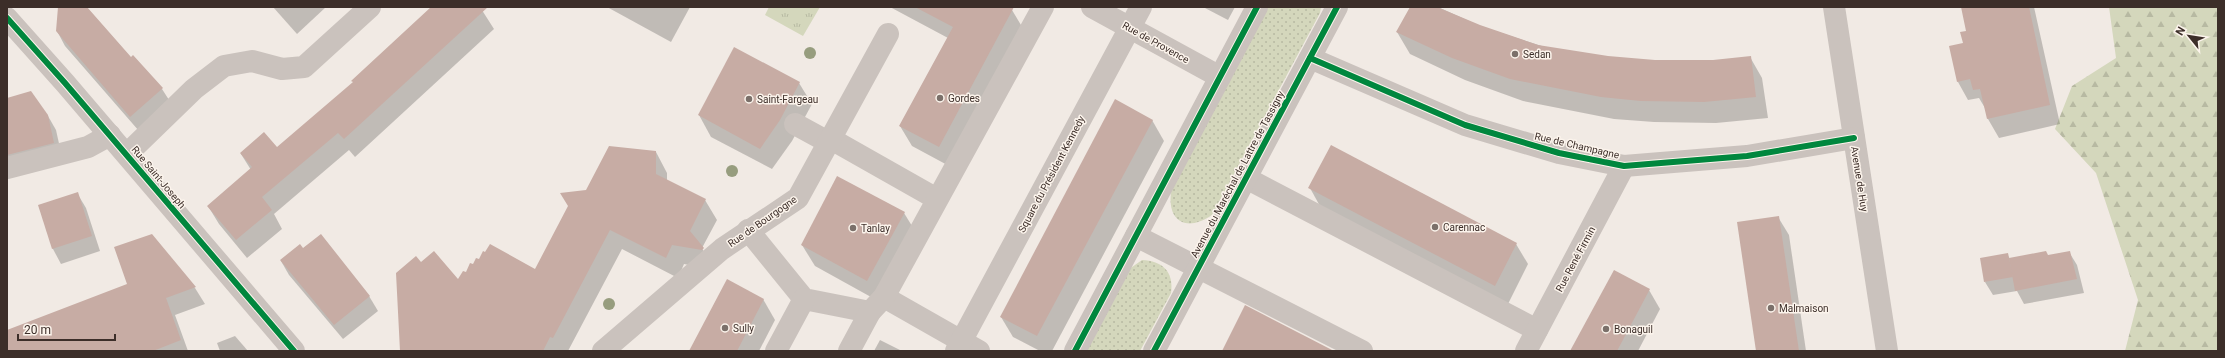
<svg xmlns="http://www.w3.org/2000/svg" width="2225" height="358" font-family="Roboto,sans-serif">
	<style>
		.grass { fill: url(#grass-dots) }
		.forest { fill: url(#forest-firs) }
		.park { fill: url(#park-tufts) }
		.shadow { fill: #0003 }
		.building { fill: #c7aca4 }
		.lines { fill: none; stroke-linecap: round; stroke-linejoin: round }
		.minor { stroke: #cac2bd; stroke-width: 22 }
		.cycleway-casing { stroke: #fcf4ec; stroke-width: 8 }
		.cycleway { stroke: #00873e; stroke-width: 6 }
		.tree { fill: #979d7e }
		.poi-dot { fill: #7b706a; stroke: #fcf4ec; stroke-width: 1.5 }
		.labels { text-anchor: middle; stroke-width: 3; stroke-linejoin: round; paint-order: stroke }
		.street-label { font-size: 10px; fill: #3c2e29; stroke: #fcf4ec }
		.poi-label { font-size: 10px; fill: #3c2e29; stroke: #fcf4ec; text-anchor: start }
	</style>
	<defs>
		<pattern id="grass-dots" width="8" height="8" patternUnits="userSpaceOnUse"><rect width="8" height="8" fill="#d4d7bc"/><path d="M2 2h.1M6 6h.1" fill="none" stroke="#b7b9a2" stroke-width="1.8" stroke-linecap="round"/></pattern>
		<pattern id="forest-firs" width="22" height="20" patternUnits="userSpaceOnUse"><rect width="22" height="20" fill="#d4d7bc"/><path d="M5 1l3.5 6h-7zM16 11l3.5 6h-7z" fill="#b7b9a2"/></pattern>
		<pattern id="park-tufts" width="24" height="20" patternUnits="userSpaceOnUse"><rect width="24" height="20" fill="#d4d7bc"/><path d="M3 7l-1-3M5 7V3M7 7l1-3M15 17l-1-3M17 17v-4M19 17l1-3" fill="none" stroke="#b7b9a2"/></pattern>
	</defs>
	<rect width="100%" height="100%" fill="#f1eae4"/>
	<g class="grass">
		<path d="M1267 7H1321L1320 13 1212 215C1184 234 1165 219 1172 187Z"/>
		<path d="M1142 260C1162 261 1174 271 1171 293L1140 351H1084L1125 272Z"/>
	</g>
	<path class="forest" d="M2109 7H2218V351H2125L2138 300 2096 173 2055 129 2072 86 2116 58Z"/>
	<path class="park" d="M769 7H820L803 36 765 15Z"/>
	<g class="shadow">
		<path d="M61 7H86L131 58 133 56 162 89 171 103 139 131 65 46 57 31Z"/>
		<path d="M273 7H326L297 34Z"/>
		<path d="M433 7H480L494 29 355 157 349 150 274 214 282 229 247 258 219 224 208 206 251 170 241 154 277 148 354 83Z"/>
		<path d="M607 7H690L671 42Z"/>
		<path d="M890 7H1006L1012 10 1024 30 951 167 912 146 900 126 948 38Z"/>
		<path d="M1203 7H1235L1228 20Z"/>
		<path d="M1411 7H1438L1480 26 1548 48 1627 60 1713 61 1750 57 1762 78 1768 118 1716 123 1654 122 1614 119 1523 101 1465 80 1410 54 1397 32Z"/>
		<path d="M1962 7H2034L2060 124 1999 138 1988 119 1985 108 1979 98 1968 100 1958 82 1967 31Z"/>
		<path d="M799 83 812 104 792 141 772 169 711 137 699 115Z"/>
		<path d="M7 99 48 116 56 130 62 157 7 175Z"/>
		<path d="M1152 120 1164 141 1052 351H1040L1013 337 1001 317Z"/>
		<path d="M1332 147 1516 244 1528 264 1507 306 1321 208 1310 188Z"/>
		<path d="M656 152 667 173V181L705 200 717 220 702 248 713 270 684 264 678 278 622 249 568 351H401L421 263 458 280 466 274 535 270 587 191Z"/>
		<path d="M77 193 86 208 100 251 61 264 53 249 39 206Z"/>
		<path d="M904 213 917 234 880 302 815 266 802 245Z"/>
		<path d="M1778 217 1789 235 1806 351H1757Z"/>
		<path d="M152 236 195 288 205 304 175 315 188 351H7V331L129 285Z"/>
		<path d="M303 250 369 296 378 311 343 339 289 275 281 261Z"/>
		<path d="M2069 252 2077 265 2084 293 2024 304 2017 291 1993 295 1985 282 2007 254 2010 259 2048 256Z"/>
		<path d="M1649 290 1660 309 1638 351H1572Z"/>
		<path d="M763 299 775 320 759 351H690Z"/>
		<path d="M235 336 248 351H220L217 343Z"/>
		<path d="M880 340 902 351H874Z"/>
	</g>
	<g class="building">
		<path d="M58 7H87L131 57 133 55 163 88 130 117 56 31Z"/>
		<path d="M431 7H488L344 139 338 133 262 197 272 210 236 240 207 206 252 167 240 153 264 132 277 147 353 82 351 81Z"/>
		<path d="M915 7H1014L939 147 899 126 953 27Z"/>
		<path d="M1410 7H1437L1480 25 1538 45 1608 56 1655 60H1713L1751 56 1756 97 1704 102 1641 101 1601 97 1510 79 1452 58 1396 32Z"/>
		<path d="M1961 7H2029L2050 105 1987 119 1980 89 1973 90 1970 79 1957 82 1949 46 1963 43 1960 32 1966 31Z"/>
		<path d="M734 47 800 82 780 120 760 149 698 115Z"/>
		<path d="M31 91 48 115 54 143 7 155V98Z"/>
		<path d="M1115 99 1153 120 1037 336 1000 317Z"/>
		<path d="M1331 145 1517 243 1495 286 1308 188Z"/>
		<path d="M609 146 656 151V174L706 199 690 231 704 248 702 250 672 245 666 258 610 230 553 338 550 337 543 351H400L396 273 416 256 421 262 434 251 458 279 463 271 466 272 470 263 473 264 476 258 479 259 483 251 485 252 490 244 535 269 568 206 560 193 586 190Z"/>
		<path d="M837 176 905 212 867 281 801 245Z"/>
		<path d="M78 192 92 236 52 249 38 205Z"/>
		<path d="M1779 216 1799 351H1756L1737 222Z"/>
		<path d="M152 234 196 287 166 298 181 340 153 351H7V330L127 284 114 247Z"/>
		<path d="M321 234 370 296 334 325 280 260 300 244 303 248Z"/>
		<path d="M2046 251 2048 255 2070 251 2077 279 2015 291 2009 258Z"/>
		<path d="M2008 253 2013 277 1984 282 1980 258Z"/>
		<path d="M1614 270 1650 289 1617 351H1570Z"/>
		<path d="M727 279 764 299 737 351H689Z"/>
		<path d="M1245 305 1334 351H1222Z"/>
	</g>
	<g class="lines">
		<g class="minor">
			<path d="M1092 7 1220 77"/>
			<path d="M1834 7 1887 351"/>
			<path d="M7 18 65 83 294 351"/>
			<path d="M1310 58 1465 125 1559 153 1624 166 1747 156 1854 138"/>
			<path d="M795 124 828 142"/>
			<path d="M831 139 937 199"/>
			<path d="M127 154 194 89 224 66 252 61 282 69 304 67 370 7"/>
			<path d="M7 168 88 147 110 135"/>
			<path d="M1246 178 1537 330"/>
			<path d="M748 230 804 299 870 312"/>
			<path d="M1136 236 1362 351"/>
			<path d="M884 297 979 351"/>
			<path d="M603 351 722 249 798 198 888 34"/>
			<path d="M776 351 804 299"/>
			<path d="M849 351 870 312 884 297 1043 7"/>
			<path d="M956 351 1141 7"/>
			<path d="M1075 351 1257 7"/>
			<path d="M1154 351 1337 7"/>
			<path d="M1526 351 1624 166"/>
		</g>
		<g class="cycleway-casing">
			<g id="cycleway">
				<path d="M7 18 65 83 294 351"/>
				<path d="M1310 58 1465 125 1559 153 1624 166 1747 156 1854 138"/>
				<path d="M1075 351 1257 7"/>
				<path d="M1154 351 1337 7"/>
			</g>
		</g>
		<use href="#cycleway" class="cycleway"/>
	</g>
	<g class="tree">
		<circle cx="810" cy="53" r="6"/>
		<circle cx="732" cy="171" r="6"/>
		<circle cx="609" cy="304" r="6"/>
	</g>
	<g class="poi-dot">
		<circle cx="1515" cy="54" r="4"/>
		<circle cx="940" cy="98" r="4"/>
		<circle cx="749" cy="99" r="4"/>
		<circle cx="1435" cy="227" r="4"/>
		<circle cx="853" cy="228" r="4"/>
		<circle cx="1771" cy="308" r="4"/>
		<circle cx="725" cy="328" r="4"/>
		<circle cx="1606" cy="329" r="4"/>
	</g>
	<g class="labels">
		<g class="street-label">
			<text transform="translate(1156 42) rotate(29)" y="4">Rue de Provence</text>
			<text transform="translate(1577 145) rotate(13)" y="4">Rue de Champagne</text>
			<text transform="translate(1051 174) rotate(-62)" y="4">Square du Président Kennedy</text>
			<text transform="translate(1237 174) rotate(-62)" y="4">Avenue du Maréchal de Lattre de Tassigny</text>
			<text transform="translate(159 177) rotate(50)" y="4">Rue Saint-Joseph</text>
			<text transform="translate(1860 179) rotate(81)" y="4">Avenue de Huy</text>
			<text transform="translate(762 221) rotate(-35)" y="4">Rue de Bourgogne</text>
			<text transform="translate(1575 259) rotate(-62)" y="4">Rue René Firmin</text>
		</g>
		<g class="poi-label">
			<text x="1523" y="58">Sedan</text>
			<text x="948" y="102">Gordes</text>
			<text x="757" y="103">Saint-Fargeau</text>
			<text x="1443" y="231">Carennac</text>
			<text x="861" y="232">Tanlay</text>
			<text x="1779" y="312">Malmaison</text>
			<text x="733" y="332">Sully</text>
			<text x="1614" y="333">Bonaguil</text>
		</g>
	</g>
	<rect width="2225" height="358" fill="none" stroke="#3c2e29" stroke-width="16"/>
	<g transform="translate(2189 36) rotate(300)" stroke="#fcf4ec" stroke-width="3" paint-order="stroke">
	<path d="M0-3L7 15L0 10L-7 15Z" fill="#3c2e29"/>
	<text y="-6" font-size="11" font-weight="bold" text-anchor="middle" fill="#3c2e29">N</text>
	</g>
	<path d="M18 334v6h97v-6" fill="none" stroke="#3c2e29" stroke-width="2"/>
	<text x="24" y="334" font-size="12" fill="#3c2e29" stroke="#fcf4ec" stroke-width="3" paint-order="stroke">20 m</text>
</svg>
